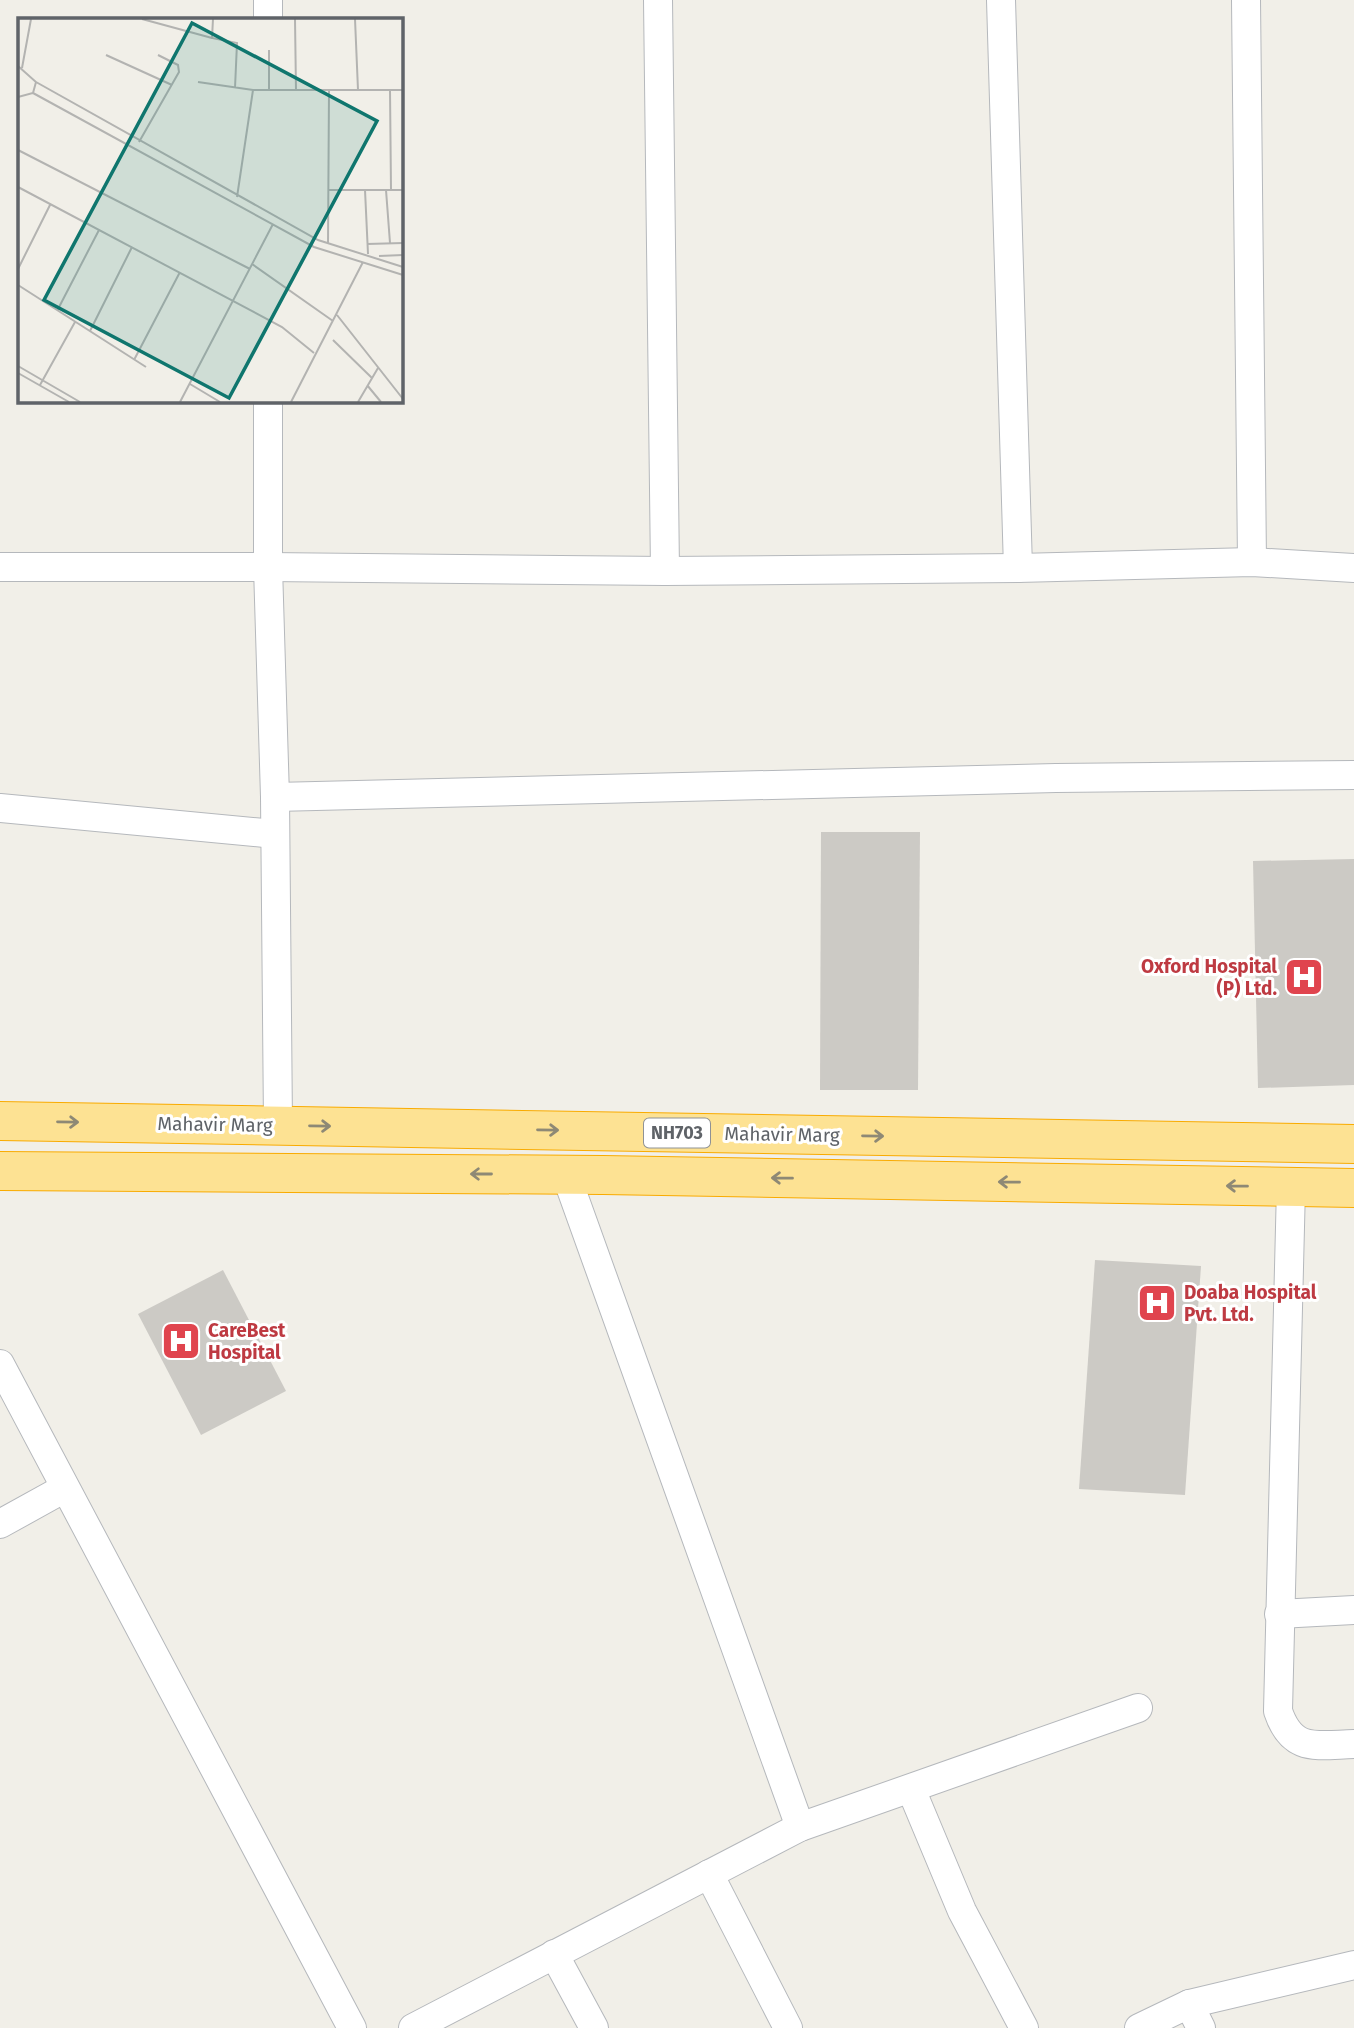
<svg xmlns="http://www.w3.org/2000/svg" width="1354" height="2028" font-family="'Fira Sans',sans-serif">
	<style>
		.building { fill: #cccac5 }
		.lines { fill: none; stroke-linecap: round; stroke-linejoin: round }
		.street-casing { stroke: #b5b8bc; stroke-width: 30 }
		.highway-casing { stroke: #f9ab00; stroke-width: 40 }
		.street { stroke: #fff; stroke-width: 28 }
		.highway { stroke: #fde293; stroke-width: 38 }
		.oneway { stroke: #8e8975 }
		.labels { text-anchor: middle; stroke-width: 6; stroke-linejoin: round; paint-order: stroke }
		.shield { fill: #fff; stroke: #8f9295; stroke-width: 2 }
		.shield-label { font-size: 18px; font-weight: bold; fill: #5f6368 }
		.health-label { font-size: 19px; font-weight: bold; fill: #be3a42; stroke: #fff; text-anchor: start }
		.street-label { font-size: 19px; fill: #5f6368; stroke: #fff }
		.inset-road { fill: none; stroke: #b3b3b1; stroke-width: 2 }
		.view { fill: #0f766e; fill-opacity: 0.15; stroke: #0f766e; stroke-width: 3.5 }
		.inset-edge { fill: none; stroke: #5f6368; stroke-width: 3.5 }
	</style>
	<rect width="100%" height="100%" fill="#f1efe8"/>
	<g class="building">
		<path d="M821 832H920L918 1090H820Z"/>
		<path d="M1354 859V1085L1258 1088 1253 861Z"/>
		<path d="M1095 1260 1201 1266 1185 1495 1079 1489Z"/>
		<path d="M223 1270 286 1391 201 1435 138 1314Z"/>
	</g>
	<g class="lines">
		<g class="street-casing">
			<g id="street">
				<path d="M268 0V19"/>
				<path d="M658 0 665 571"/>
				<path d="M1001 0 1018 568"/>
				<path d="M1246 0 1252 562"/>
				<path d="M268 401V567L275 797 278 1125"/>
				<path d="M0 567H268L665 571 1018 568 1252 562 1354 568"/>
				<path d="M275 797 1056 778 1354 775"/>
				<path d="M0 808 275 834"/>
				<path d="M566 1175 800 1827"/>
				<path d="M1291 1187 1278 1711C1292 1753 1316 1745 1354 1744"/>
				<path d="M0 1364 352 2028"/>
				<path d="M0 1524 65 1488"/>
				<path d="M1279 1614 1354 1610"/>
				<path d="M911 1789 962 1911 1024 2028"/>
				<path d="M709 1874 788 2028"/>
				<path d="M554 1954 594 2028"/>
				<path d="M1189 2004 1354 1965"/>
				<path d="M413 2028 800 1827 1138 1708"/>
				<path d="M1139 2028 1189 2004 1201 2028"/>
			</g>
		</g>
		<g class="highway-casing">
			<g id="highway">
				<path d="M0 1121 1354 1144"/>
				<path d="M0 1171 603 1175 1354 1188"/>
			</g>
		</g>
		<use href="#street" class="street"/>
		<use href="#highway" class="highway"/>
	</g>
	<defs><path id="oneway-shaft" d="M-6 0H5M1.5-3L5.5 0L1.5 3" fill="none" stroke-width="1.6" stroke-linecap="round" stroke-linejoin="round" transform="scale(1.75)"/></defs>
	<g class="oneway">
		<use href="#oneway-shaft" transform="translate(68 1122) rotate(1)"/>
		<use href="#oneway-shaft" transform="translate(320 1126) rotate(1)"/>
		<use href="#oneway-shaft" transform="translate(548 1130) rotate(1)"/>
		<use href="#oneway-shaft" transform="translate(873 1136) rotate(1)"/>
		<use href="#oneway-shaft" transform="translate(481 1174) rotate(-180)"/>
		<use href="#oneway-shaft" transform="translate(782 1178) rotate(-179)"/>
		<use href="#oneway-shaft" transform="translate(1009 1182) rotate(-179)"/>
		<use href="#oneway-shaft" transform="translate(1237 1186) rotate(-179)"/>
	</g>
	<defs>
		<g id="hospital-square" transform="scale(2.0125)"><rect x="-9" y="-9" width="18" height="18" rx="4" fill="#e0444e" stroke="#fff"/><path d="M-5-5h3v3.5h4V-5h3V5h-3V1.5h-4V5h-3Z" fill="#fff"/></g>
	</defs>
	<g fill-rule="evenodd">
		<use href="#hospital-square" x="1304" y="977"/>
		<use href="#hospital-square" x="1157" y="1303"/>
		<use href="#hospital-square" x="181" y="1341"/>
	</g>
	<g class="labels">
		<rect class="shield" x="644" y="1118.5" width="66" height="29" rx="5"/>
		<g class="shield-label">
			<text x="677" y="1139">NH703</text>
		</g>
		<g class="health-label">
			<text x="1277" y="973" text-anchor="end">Oxford Hospital<tspan x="1277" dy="22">(P) Ltd.</tspan></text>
			<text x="1184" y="1299">Doaba Hospital<tspan x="1184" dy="22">Pvt. Ltd.</tspan></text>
			<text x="208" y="1337">CareBest<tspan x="208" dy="22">Hospital</tspan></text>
		</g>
		<g class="street-label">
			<text transform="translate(215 1124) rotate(1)" y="7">Mahavir Marg</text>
			<text transform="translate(782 1134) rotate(1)" y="7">Mahavir Marg</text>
		</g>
	</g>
	<g transform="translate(18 18)">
		<rect width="385" height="385" fill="#f1efe8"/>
		<path class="inset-road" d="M124 1 194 20M195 1 194 20 219 25 217 70M277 1 278 73M337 1 340 72M88 37 154 67M0 48 18 64 15 75 0 79M4 50 13 1M18 64 300 222 385 249M180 64 235 72H385M372 72 373 172M251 73V32M15 75 296 229 385 257M121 124 161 54 160 47 140 37M0 132 232 251M0 169 264 309 296 335M311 172H385M347 172 350 236M368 172 372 225M219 179 235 72M310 226 311 73M349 226 385 225M361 238 385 237M234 246 315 303M0 251 32 187M0 267 128 349M39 293 81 212M319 297 385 381M72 313 114 229M315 322 354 360M116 342 162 254M0 348 62 384M0 355 51 384M172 366 202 384M22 367 57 304M349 367 363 384M162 384 255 206M273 384 345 244M340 384 360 350"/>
		<path class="view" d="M174 5 359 103 211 380 26 282Z"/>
		<rect width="385" height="385" class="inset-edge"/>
	</g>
</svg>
